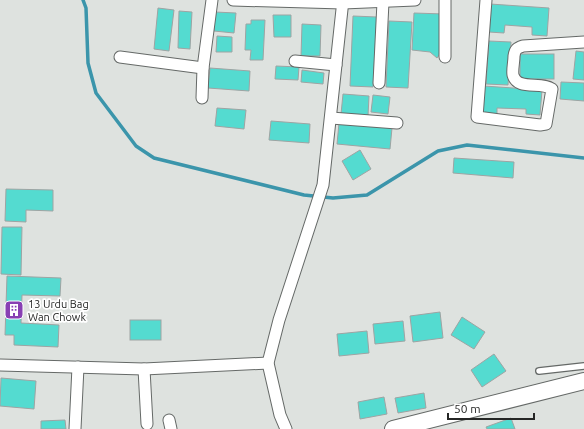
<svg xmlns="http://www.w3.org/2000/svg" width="584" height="429" font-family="Ubuntu,sans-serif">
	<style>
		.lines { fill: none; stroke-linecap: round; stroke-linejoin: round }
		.stream { stroke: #3b95ab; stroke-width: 3.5 }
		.building { fill: #54dbd0; stroke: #9ea4a3 }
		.lane-casing { stroke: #656967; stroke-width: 8 }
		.street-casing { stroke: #656967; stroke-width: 13 }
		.secondary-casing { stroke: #656967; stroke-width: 18 }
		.lane { stroke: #fff; stroke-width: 5.5 }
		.street { stroke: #fff; stroke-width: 11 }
		.secondary { stroke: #fff; stroke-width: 16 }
		.labels { text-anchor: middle; stroke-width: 3.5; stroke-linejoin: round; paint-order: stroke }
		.poi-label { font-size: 11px; fill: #252625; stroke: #fff; text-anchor: start }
	</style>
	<rect width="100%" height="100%" fill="#dee2df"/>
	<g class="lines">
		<path class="stream" d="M83 0 86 8 88 63 96 93 136 146 154 158 304 195 333 198 367 195 438 151 467 145 584 158"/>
	</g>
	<g class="building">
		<path d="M490 4 549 8 547 36 532 35V27L505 25 504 33 489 32Z"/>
		<path d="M158 8 174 10 169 51 154 49Z"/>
		<path d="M179 11 192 12 190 49 178 48Z"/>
		<path d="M215 12 236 13 234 33 214 31Z"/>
		<path d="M414 13 444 14 442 51 437 58 430 52 412 50Z"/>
		<path d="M273 15H291V37H274Z"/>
		<path d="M353 16 377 17 373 87 350 86Z"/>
		<path d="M251 20H265L263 60H250L251 50H245L246 24H251Z"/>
		<path d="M389 21 412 22 408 88 386 87Z"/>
		<path d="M302 24 321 25 320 56H301Z"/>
		<path d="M217 36 232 37V52H216Z"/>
		<path d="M489 41 511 42 508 85 486 84Z"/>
		<path d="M576 51 584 52V80L573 79Z"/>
		<rect x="520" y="54" width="34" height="25"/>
		<path d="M276 66 299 67 298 80 275 79Z"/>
		<path d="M210 68 250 71 249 91 208 88Z"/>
		<path d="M302 70 324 73 323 84 301 82Z"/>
		<path d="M561 82 584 83V101L560 99Z"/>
		<path d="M484 86 542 90 540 115 526 114V109L497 108V114L482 113Z"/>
		<path d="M343 94 369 96 368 116 341 114Z"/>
		<path d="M373 95 390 97 388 114 371 112Z"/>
		<path d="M217 108 246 110 244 129 215 126Z"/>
		<path d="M271 121 310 124 309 143 269 140Z"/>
		<path d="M339 123 392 128 390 149 337 144Z"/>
		<path d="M360 150 371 169 353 180 342 161Z"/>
		<path d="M454 158 514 162 513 178 453 173Z"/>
		<path d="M6 189 53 190V211L26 210V222L5 221Z"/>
		<path d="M2 227H22L21 275 1 274Z"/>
		<path d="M7 276 61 278 60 296 22 295 21 323 59 325 58 347 14 345V335H5Z"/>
		<path d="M440 312 443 338 413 342 410 316Z"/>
		<path d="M462 317 485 332 474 349 451 335Z"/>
		<rect x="130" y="320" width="31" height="20"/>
		<path d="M403 321 405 341 375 344 373 324Z"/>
		<path d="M367 331 369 353 339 356 337 334Z"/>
		<path d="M494 354 506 371 482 387 471 370Z"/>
		<path d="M1 378 36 381 34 409 0 406Z"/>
		<path d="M424 393 426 408 398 413 395 398Z"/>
		<path d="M384 397 387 414 360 419 358 402Z"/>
		<path d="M511 418 515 429H487L486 427Z"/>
		<path d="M65 420 66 429H41V421Z"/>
	</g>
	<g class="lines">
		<g class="lane-casing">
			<path id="lane" d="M539 371 584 366"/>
		</g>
		<g class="street-casing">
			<g id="street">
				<path d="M233 0 343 3 415 0"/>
				<path d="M445 0V57"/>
				<path d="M486 0 477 117 540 125 546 124 552 89C541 81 517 91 513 75 512 70 514 62 514 56 515 49 517 48 523 46L584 42"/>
				<path d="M120 57 203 68"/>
				<path d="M295 61 336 65"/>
				<path d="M379 83 383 2"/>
				<path d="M202 98 203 68 212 0"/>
				<path d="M331 118 397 123"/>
				<path d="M0 365 144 369 268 363"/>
				<path d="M144 369 147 424"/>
				<path d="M169 420 171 429"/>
				<path d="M75 429 78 367"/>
				<path d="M286 429 280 415 268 363 279 320 323 185 343 0"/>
			</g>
		</g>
		<g class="secondary-casing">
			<path id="secondary" d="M393 429 584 381"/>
		</g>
		<use href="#lane" class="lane"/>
		<use href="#street" class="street"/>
		<use href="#secondary" class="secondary"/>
	</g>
	<defs>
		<g id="building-square" transform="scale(1)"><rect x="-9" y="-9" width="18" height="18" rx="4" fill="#8840b3" stroke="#fff"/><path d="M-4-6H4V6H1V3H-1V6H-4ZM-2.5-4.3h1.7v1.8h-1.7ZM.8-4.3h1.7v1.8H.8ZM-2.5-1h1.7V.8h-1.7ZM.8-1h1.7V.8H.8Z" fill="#fff"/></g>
	</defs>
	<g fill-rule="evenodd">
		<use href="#building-square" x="14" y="310"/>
	</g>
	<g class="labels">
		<g class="poi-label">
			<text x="28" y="308">13 Urdu Bag<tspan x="28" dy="13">Wan Chowk</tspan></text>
		</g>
	</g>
	<path d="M448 413v6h86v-6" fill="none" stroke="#252625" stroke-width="2"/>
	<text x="454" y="413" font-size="12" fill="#252625" stroke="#ffffff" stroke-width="3" paint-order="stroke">50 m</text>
</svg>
